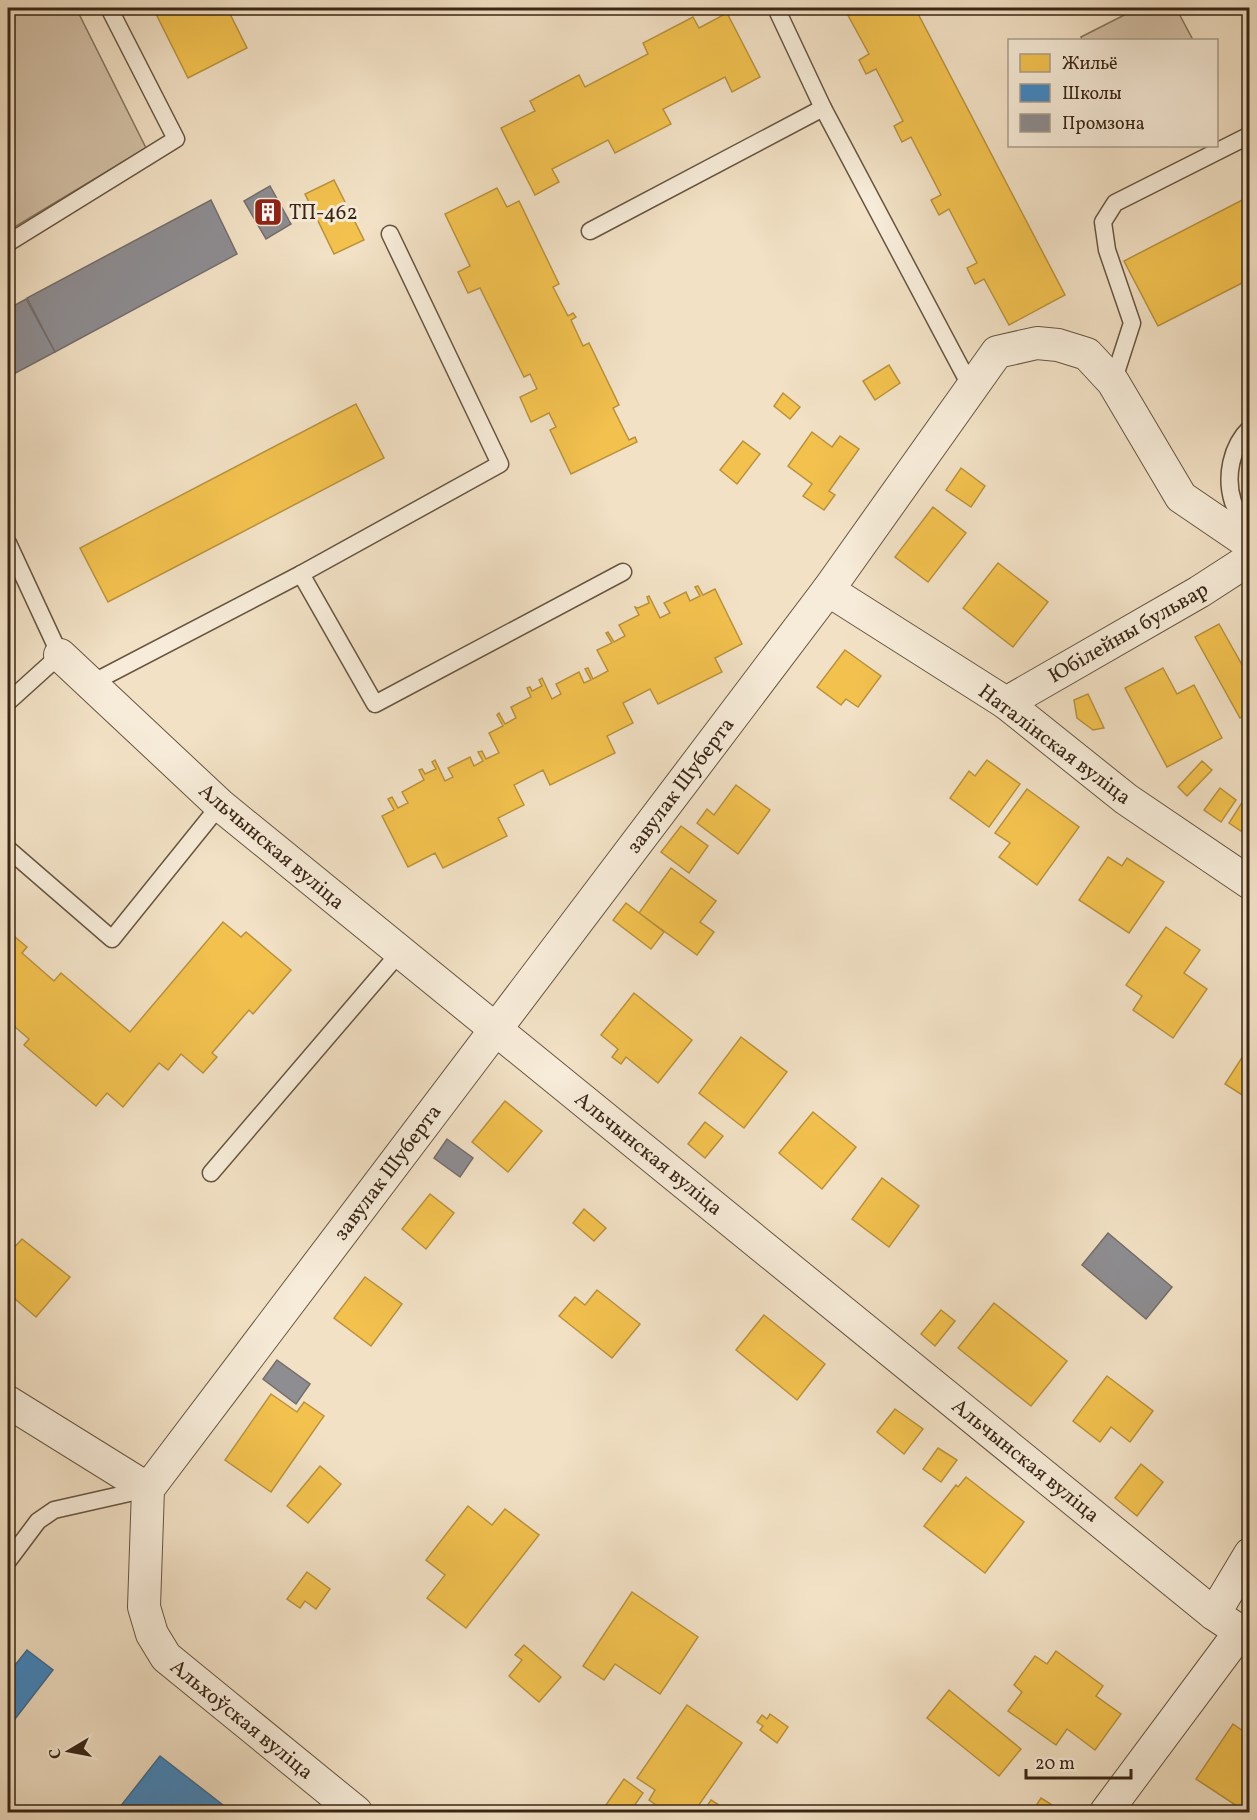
<svg xmlns="http://www.w3.org/2000/svg" width="1257" height="1820" font-family="Vollkorn,serif">
	<style>
		.green { fill: #d3c1a7; stroke: #86745e; stroke-width: 1.5 }
		.homes { fill: #f2c14e; stroke: #ba923d; stroke-width: 1.5 }
		.schools { fill: #3f88c5; stroke: #3d6b90; stroke-width: 1.5 }
		.industry { fill: #8d8d92; stroke: #746e6c; stroke-width: 1.5 }
		.lines { fill: none; stroke-linecap: round; stroke-linejoin: round }
		.service-casing { stroke: #675541; stroke-width: 19 }
		.minor-casing { stroke: #675541; stroke-width: 34 }
		.service { stroke: #f7ecd9; stroke-width: 16 }
		.minor { stroke: #f7ecd9; stroke-width: 32 }
		.labels { text-anchor: middle; stroke-width: 6; stroke-linejoin: round; paint-order: stroke }
		.poi-label { font-size: 21px; fill: #392615; stroke: #f7ecd9; text-anchor: start }
		.street-label { font-size: 21px; fill: #392615; stroke: #f7ecd9 }
	</style>
	<rect width="100%" height="100%" fill="#f2e1c5"/>
	<filter id="stains"><feTurbulence type="fractalNoise" baseFrequency=".00333" numOctaves="4"/><feColorMatrix values="0 0 0 0 .2 0 0 0 0 .09 0 0 0 0 .02 0 0 0 .5 -.17"/></filter>
	<radialGradient id="worn" r=".72"><stop offset=".6" stop-color="#630" stop-opacity="0"/><stop offset="1" stop-color="#630" stop-opacity=".3"/></radialGradient>
	<g class="green">
		<path d="M8 8H76L146 148 8 231Z"/>
		<path d="M1138 8H1176L1193 40H1082L1081 37Z"/>
	</g>
	<g class="homes">
		<path d="M153 8H227L247 48 188 78Z"/>
		<path d="M844 8H915L1065 295 1009 325 984 279 975 284 967 268 977 263 949 209 939 215 931 200 941 195 911 137 902 142 894 126 903 121 876 69 866 74 859 60 869 54Z"/>
		<path d="M727 13 760 77 732 92 725 77 663 109 671 124 615 153 608 140 552 169 559 182 535 195 501 128 535 111 530 101 579 75 585 87 648 54 643 43 693 17 699 28Z"/>
		<path d="M334 180 364 240 334 254 305 194Z"/>
		<path d="M497 188 507 207 519 201 559 284 553 287 568 316 573 313 576 317 571 320 583 346 589 343 619 405 613 408 629 440 635 437 637 442 571 474 550 430 556 427 549 413 531 422 520 397 537 389 530 374 524 377 480 288 468 293 458 272 470 266 445 214Z"/>
		<path d="M1250 196V279L1158 326 1124 261Z"/>
		<path d="M889 365 900 383 875 400 863 381Z"/>
		<path d="M783 393 800 407 790 419 774 406Z"/>
		<path d="M356 404 384 458 108 602 80 548Z"/>
		<path d="M812 432 832 447 840 436 859 449 829 491 835 495 824 510 803 496 812 484 788 466Z"/>
		<path d="M743 441 760 454 737 484 720 470Z"/>
		<path d="M961 468 985 486 971 507 946 490Z"/>
		<path d="M933 507 966 533 928 582 895 557Z"/>
		<path d="M998 563 1048 602 1013 647 963 608Z"/>
		<path d="M698 586 703 595 715 589 742 644 715 658 722 672 658 704 650 689 623 703 633 723 607 736 615 753 550 785 543 770 514 785 524 805 498 818 507 836 443 868 435 853 408 867 382 816 394 810 388 799 392 797 398 808 408 803 402 792 424 780 419 770 422 769 425 774 436 769 432 762 435 760 445 781 453 777 448 768 470 757 474 766 483 761 478 752 482 751 486 759 499 753 489 733 503 726 497 715 499 713 505 724 516 718 511 707 531 697 527 688 530 687 532 691 542 686 539 680 542 678 552 699 561 694 556 684 579 672 584 683 591 680 585 669 588 668 593 679 608 671 597 650 612 643 606 633 608 632 614 642 625 636 619 625 639 615 635 607 638 608 649 603 647 597 649 596 660 618 670 613 664 603 686 592 690 601 700 596 695 587Z"/>
		<path d="M1219 624 1250 679V713L1240 718 1195 637Z"/>
		<path d="M845 650 881 676 858 707 846 699 841 705 817 687Z"/>
		<path d="M1163 668 1177 694 1194 685 1222 738 1167 767 1125 688Z"/>
		<path d="M1088 694 1104 728 1093 730 1077 718 1074 700Z"/>
		<path d="M987 760 1020 784 989 827 950 798 969 771 975 776Z"/>
		<path d="M1202 761 1212 770 1187 796 1178 787Z"/>
		<path d="M736 785 770 810 738 854 697 823 707 809 714 815Z"/>
		<path d="M1220 788 1236 800 1221 822 1204 810Z"/>
		<path d="M1027 789 1079 827 1037 885 999 857 1010 843 995 833Z"/>
		<path d="M1243 801 1248 804 1250 801V837L1229 823Z"/>
		<path d="M681 826 708 846 689 873 661 852Z"/>
		<path d="M1108 857 1122 866 1127 858 1164 882 1129 933 1079 900Z"/>
		<path d="M671 868 716 901 700 922 714 932 697 955 639 913Z"/>
		<path d="M626 903 664 932 651 949 613 920Z"/>
		<path d="M223 922 241 937 246 932 291 970 253 1014 249 1010 212 1053 217 1057 203 1073 181 1054 168 1070 159 1063 123 1107 107 1093 96 1106 24 1045 29 1039 8 1021V931L27 947 22 953 54 981 61 973 130 1032Z"/>
		<path d="M1166 927 1200 950 1184 973 1207 989 1173 1038 1133 1010 1142 996 1126 985Z"/>
		<path d="M634 993 692 1040 658 1083 626 1057 621 1064 612 1057 618 1049 601 1035Z"/>
		<path d="M741 1037 787 1072 744 1128 699 1093Z"/>
		<path d="M1250 1045V1100L1225 1084Z"/>
		<path d="M505 1101 542 1131 508 1172 472 1142Z"/>
		<path d="M813 1112 856 1147 822 1189 779 1153Z"/>
		<path d="M705 1122 723 1136 705 1158 688 1144Z"/>
		<path d="M882 1178 919 1206 889 1247 852 1219Z"/>
		<path d="M430 1194 454 1213 426 1249 402 1229Z"/>
		<path d="M584 1209 606 1228 594 1241 573 1223Z"/>
		<path d="M22 1239 70 1277 36 1317 8 1293V1254Z"/>
		<path d="M365 1277 402 1304 371 1346 334 1318Z"/>
		<path d="M597 1290 640 1324 612 1358 559 1316 575 1297 585 1305Z"/>
		<path d="M994 1303 1067 1361 1031 1406 958 1348Z"/>
		<path d="M941 1310 955 1321 935 1346 921 1334Z"/>
		<path d="M764 1315 825 1364 797 1400 736 1350Z"/>
		<path d="M1107 1376 1153 1411 1130 1442 1111 1427 1100 1442 1073 1421Z"/>
		<path d="M271 1394 297 1412 304 1402 324 1416 271 1492 225 1460Z"/>
		<path d="M895 1409 923 1429 904 1454 877 1432Z"/>
		<path d="M938 1448 957 1460 941 1482 923 1469Z"/>
		<path d="M1141 1464 1163 1482 1137 1516 1115 1498Z"/>
		<path d="M320 1466 341 1484 308 1523 287 1506Z"/>
		<path d="M966 1477 1024 1522 985 1573 924 1526 956 1485 958 1487Z"/>
		<path d="M468 1506 492 1525 505 1509 539 1535 466 1628 427 1598 445 1575 426 1560Z"/>
		<path d="M307 1572 330 1589 316 1609 305 1601 300 1608 287 1599Z"/>
		<path d="M632 1592 698 1637 660 1694 615 1664 604 1680 583 1666Z"/>
		<path d="M524 1645 561 1677 539 1702 509 1676 522 1660 515 1655Z"/>
		<path d="M1056 1651 1103 1686 1096 1696 1121 1714 1095 1750 1067 1729 1056 1745 1008 1711 1022 1692 1014 1685 1035 1656 1047 1664Z"/>
		<path d="M949 1690 1021 1749 999 1776 927 1718Z"/>
		<path d="M687 1705 742 1743 694 1812H666L649 1800 655 1790 637 1778Z"/>
		<path d="M770 1714 788 1727 777 1743 760 1730 763 1726 757 1722 762 1715 767 1719Z"/>
		<path d="M1233 1724 1250 1736V1807L1246 1812 1196 1779Z"/>
		<path d="M624 1779 643 1793 630 1812H601Z"/>
		<path d="M1041 1798 1063 1812H1032Z"/>
		<path d="M711 1800 730 1812H703Z"/>
	</g>
	<g class="schools">
		<path d="M27 1650 53 1670 8 1728V1674Z"/>
		<path d="M160 1756 232 1812H116Z"/>
	</g>
	<g class="industry">
		<path d="M270 186 291 224 266 239 244 201Z"/>
		<path d="M211 200 237 254 55 352 27 298Z"/>
		<path d="M26 299 55 352 8 377V309Z"/>
		<path d="M447 1139 473 1158 460 1177 434 1158Z"/>
		<path d="M1108 1233 1172 1287 1146 1319 1082 1265Z"/>
		<path d="M277 1360 310 1384 296 1404 263 1379Z"/>
	</g>
	<g class="lines">
		<g class="service-casing">
			<g id="service">
				<path d="M776 8 823 108 971 387"/>
				<path d="M590 231 823 108"/>
				<path d="M8 243 176 139 109 8"/>
				<path d="M1113 382 1132 323 1107 250 1103 222 1115 203 1250 135"/>
				<path d="M1250 428C1231 446 1225 477 1233 502 1237 512 1244 522 1250 531"/>
				<path d="M8 543 60 655 8 702"/>
				<path d="M301 574 375 704 623 572"/>
				<path d="M90 684 301 574 500 464 390 234"/>
				<path d="M8 849 112 939 220 805"/>
				<path d="M211 1173 401 951"/>
				<path d="M8 1561 38 1521 54 1510 147 1489"/>
			</g>
		</g>
		<g class="minor-casing">
			<g id="minor">
				<path d="M828 590 1006 703 1126 799 1250 883"/>
				<path d="M60 655 220 805 1214 1614 1250 1638"/>
				<path d="M1006 703 1199 592 1250 559"/>
				<path d="M8 1402 148 1489"/>
				<path d="M148 1489 828 590 997 352 1037 343 1058 345 1087 354 1113 382 1181 497 1250 544"/>
				<path d="M148 1489 144 1607 152 1634 166 1657 356 1812"/>
				<path d="M1214 1614 1250 1554"/>
				<path d="M1106 1812 1240 1632"/>
			</g>
		</g>
		<use href="#service" class="service"/>
		<use href="#minor" class="minor"/>
	</g>
	<defs>
		<g id="building-square" transform="scale(1.5)"><rect x="-9" y="-9" width="18" height="18" rx="4" fill="#8f2418" stroke="#f7ecd9"/><path d="M-4-6H4V6H1V3H-1V6H-4ZM-2.5-4.3h1.7v1.8h-1.7ZM.8-4.3h1.7v1.8H.8ZM-2.5-1h1.7V.8h-1.7ZM.8-1h1.7V.8H.8Z" fill="#fff"/></g>
	</defs>
	<g fill-rule="evenodd">
		<use href="#building-square" x="268" y="212"/>
	</g>
	<g class="labels">
		<g class="poi-label">
			<text x="289" y="219">ТП-462</text>
		</g>
		<g class="street-label">
			<text transform="translate(1128 632) rotate(-30)" y="7">Юбілейны бульвар</text>
			<text transform="translate(1055 744) rotate(37)" y="7">Наталінская вуліца</text>
			<text transform="translate(680 785) rotate(-53)" y="7">завулак Шуберта</text>
			<text transform="translate(272 846) rotate(40)" y="7">Альчынская вуліца</text>
			<text transform="translate(649 1153) rotate(39)" y="7">Альчынская вуліца</text>
			<text transform="translate(387 1172) rotate(-53)" y="7">завулак Шуберта</text>
			<text transform="translate(1026 1460) rotate(39)" y="7">Альчынская вуліца</text>
			<text transform="translate(242 1719) rotate(39)" y="7">Альхоўская вуліца</text>
		</g>
	</g>
	<rect width="1257" height="1820" fill="none" stroke="#f2e1c5" stroke-width="30"/>
	<rect x="9" y="9" width="1239" height="1802" fill="none" stroke="#392615" stroke-width="3"/>
	<rect x="15" y="15" width="1227" height="1790" fill="none" stroke="#392615" stroke-width="1.5"/>
	<rect x="1008" y="39" width="210" height="108" fill="#f7ecd9" stroke="#ab9d8b" stroke-width="1.5"/>
	<rect x="1020" y="54" width="30" height="18" fill="#f2c14e" stroke="#ab9d8b" stroke-width="1.5"/>
	<text x="1062" y="69" font-size="18" fill="#392615">Жильё</text>
	<rect x="1020" y="84" width="30" height="18" fill="#3f88c5" stroke="#ab9d8b" stroke-width="1.5"/>
	<text x="1062" y="99" font-size="18" fill="#392615">Школы</text>
	<rect x="1020" y="114" width="30" height="18" fill="#8d8d92" stroke="#ab9d8b" stroke-width="1.5"/>
	<text x="1062" y="129" font-size="18" fill="#392615">Промзона</text>
	<g transform="translate(69 1751) rotate(260)" stroke="#f7ecd9" stroke-width="4.5" paint-order="stroke">
	<path d="M0-4.5L10 22L0 15L-10 22Z" fill="#392615"/>
	<text y="-9" font-size="16" font-weight="bold" text-anchor="middle" fill="#392615">С</text>
	</g>
	<path d="M1026 1769v9h105v-9" fill="none" stroke="#392615" stroke-width="3"/>
	<text x="1035" y="1769" font-size="18" fill="#392615" stroke="#f7ecd9" stroke-width="4.5" paint-order="stroke">20 m</text>
	<rect width="100%" height="100%" filter="url(#stains)"/>
	<rect width="100%" height="100%" fill="url(#worn)"/>
</svg>
